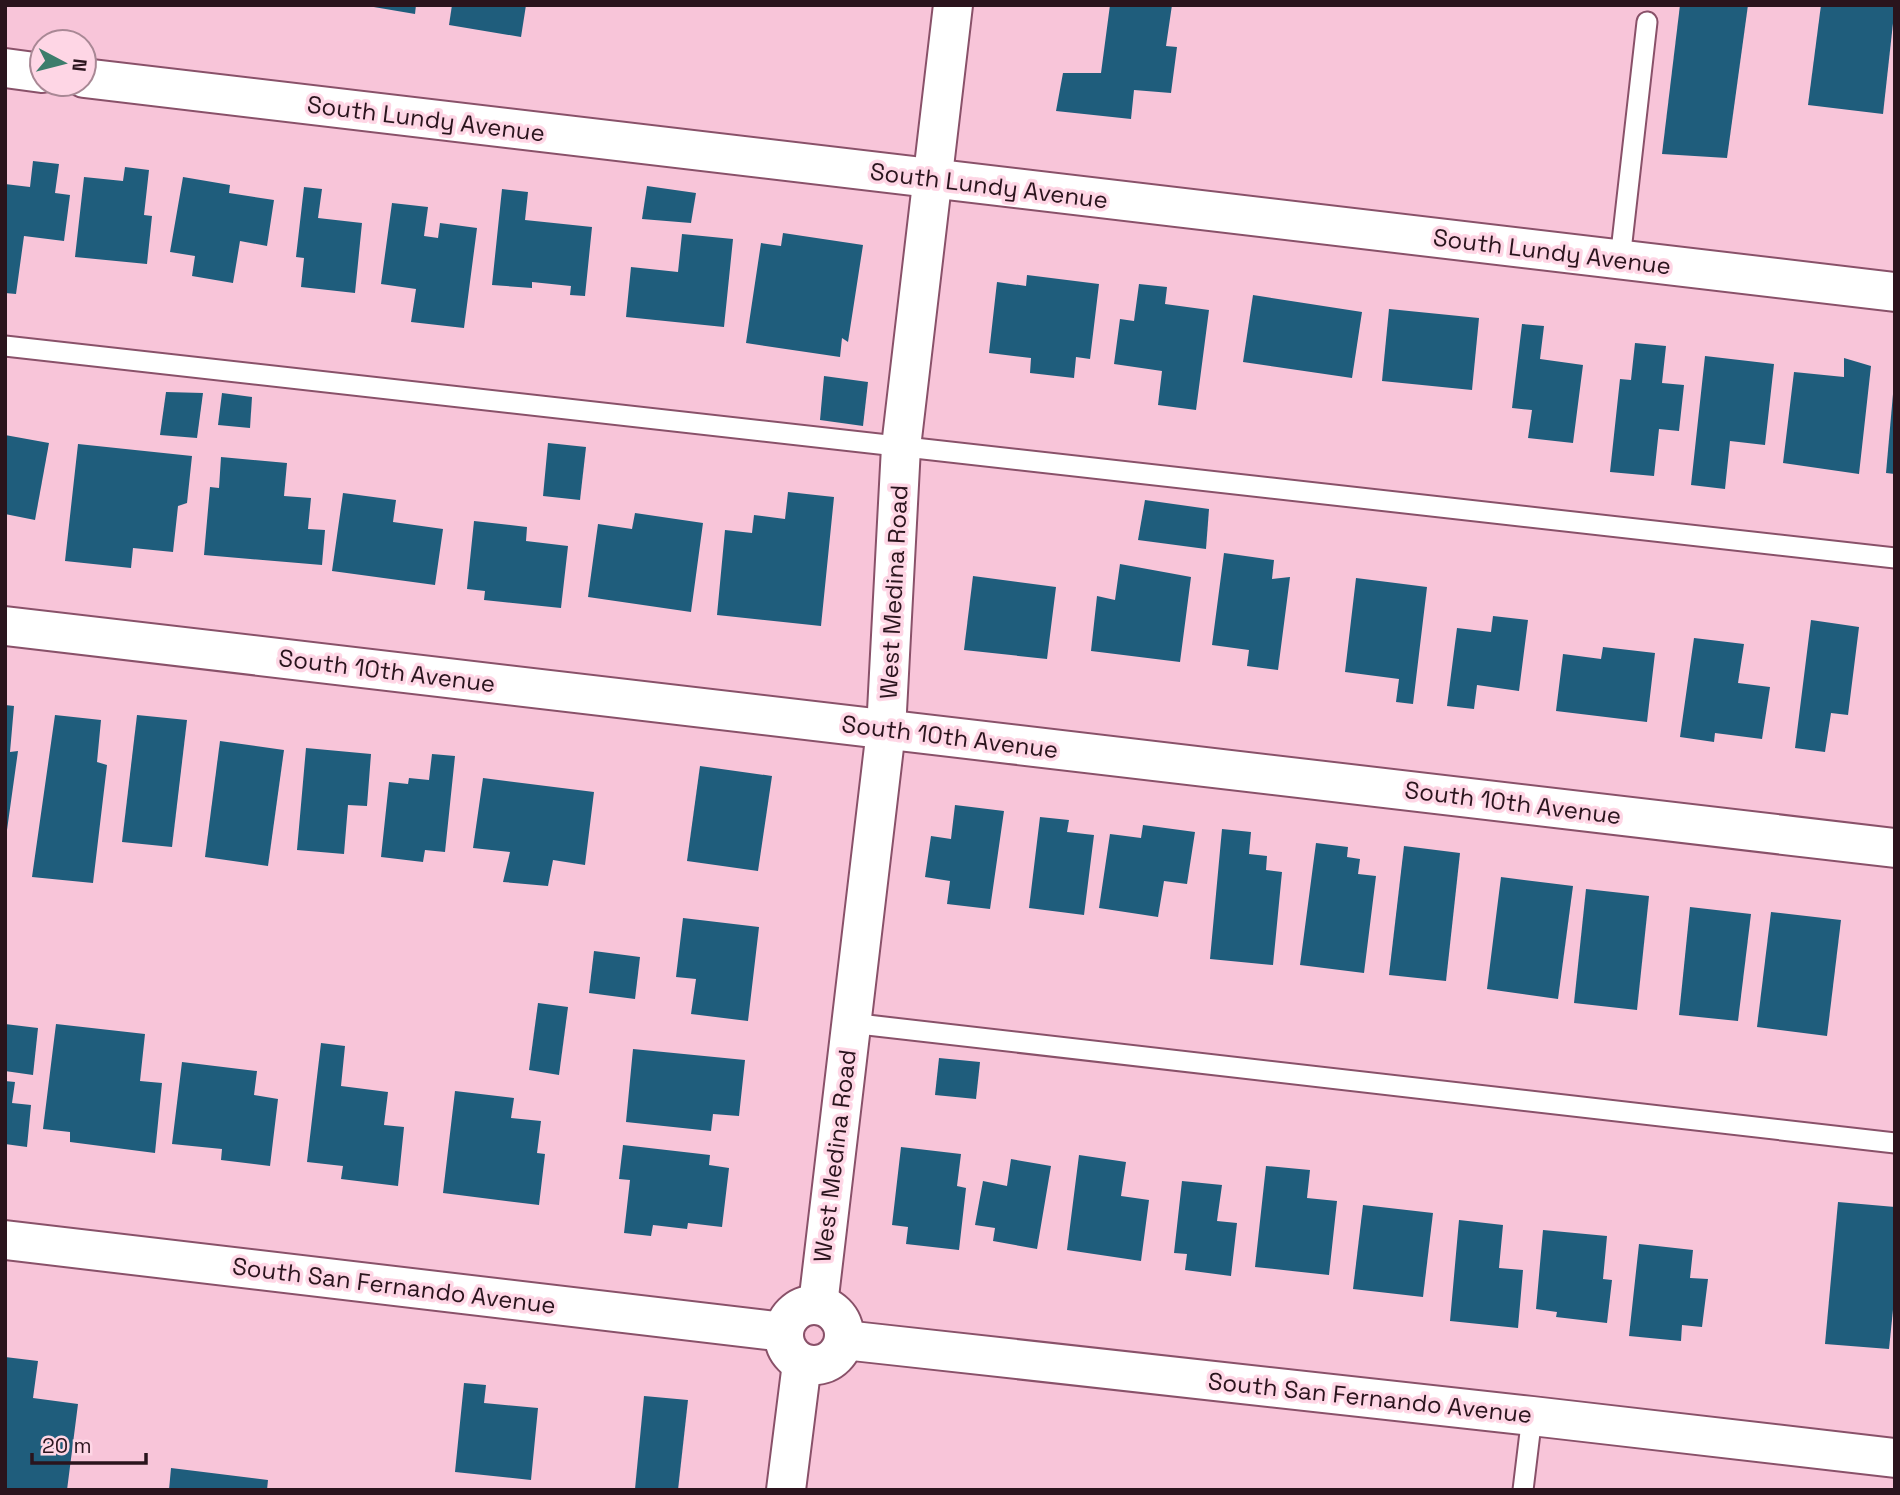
<svg xmlns="http://www.w3.org/2000/svg" width="1900" height="1495" font-family="'Space Grotesk',sans-serif">
	<style>
		.building { fill: #1f5d7c }
		.lines { fill: none; stroke-linecap: round; stroke-linejoin: round }
		.lane-casing { stroke: #895169; stroke-width: 23 }
		.street-casing { stroke: #895169; stroke-width: 42 }
		.lane { stroke: #fff; stroke-width: 19 }
		.street { stroke: #fff; stroke-width: 38 }
		.labels { text-anchor: middle; stroke-width: 7; stroke-linejoin: round; paint-order: stroke }
		.street-label { font-size: 24px; fill: #2a141d; stroke: #fed6e5 }
	</style>
	<rect width="100%" height="100%" fill="#f8c5d9"/>
	<g class="building">
		<path d="M362 5H416L415 14Z"/>
		<path d="M452 5H526L521 37 449 25Z"/>
		<path d="M1110 5H1172L1166 46 1177 47 1171 93 1134 90 1131 119 1056 111 1063 73H1101Z"/>
		<path d="M1680 5H1748L1727 158 1662 154Z"/>
		<path d="M1821 5H1895L1883 114 1808 105Z"/>
		<path d="M33 161 59 164 55 193 70 195 64 241 24 236 16 294 5 293V184L30 187Z"/>
		<path d="M125 167 149 170 144 215 152 216 147 264 75 257 84 177 123 181Z"/>
		<path d="M183 177 230 185 229 193 274 200 267 246 240 241 233 283 192 276 195 256 170 252Z"/>
		<path d="M647 186 696 193 691 223 642 219Z"/>
		<path d="M304 187 322 189 318 218 362 223 355 293 301 287 304 258 296 257Z"/>
		<path d="M502 189 528 192 525 220 592 227 585 296 570 295 571 286 532 282V288L492 285Z"/>
		<path d="M392 203 428 207 424 236 438 238 440 223 477 228 464 328 411 322 416 289 381 284Z"/>
		<path d="M783 233 863 245 848 342 842 338 840 357 746 343 761 243 781 246Z"/>
		<path d="M682 234 733 239 724 327 626 317 631 267 678 272Z"/>
		<path d="M1027 275 1099 284 1090 359 1076 357 1074 378 1030 373 1031 358 989 353 997 282 1026 286Z"/>
		<path d="M1139 284 1167 287 1165 304 1209 310 1196 410 1158 405 1162 371 1114 364 1120 319 1134 321Z"/>
		<path d="M1253 295 1362 312 1352 378 1243 362Z"/>
		<path d="M1389 309 1479 318 1472 390 1382 381Z"/>
		<path d="M1522 324 1544 326 1540 359 1583 365 1573 443 1528 438 1532 410 1512 408Z"/>
		<path d="M1635 343 1666 346 1662 383 1684 385 1679 431 1659 429 1654 476 1610 472 1620 379 1631 380Z"/>
		<path d="M1705 356 1774 364 1765 445 1730 441 1725 489 1691 485Z"/>
		<path d="M1844 358 1871 366 1859 474 1783 463 1794 372 1844 377Z"/>
		<path d="M824 376 868 382 863 426 820 420Z"/>
		<path d="M166 392 203 393 197 438 160 435Z"/>
		<path d="M222 393 252 397 250 428 218 425Z"/>
		<path d="M1893 394H1895V474L1886 473Z"/>
		<path d="M5 435 49 443 35 520 5 514Z"/>
		<path d="M548 443 586 447 580 500 543 496Z"/>
		<path d="M78 444 192 456 187 503 178 506 173 552 133 548 131 568 65 561Z"/>
		<path d="M221 457 287 463 284 496 311 498 308 529 325 530 322 565 204 555 210 487 219 488Z"/>
		<path d="M788 492 834 497 821 626 717 615 725 530 752 533 754 515 785 519Z"/>
		<path d="M343 493 396 500 393 522 443 529 435 585 332 571Z"/>
		<path d="M1145 500 1209 509 1206 549 1138 540Z"/>
		<path d="M635 513 703 523 691 612 588 597 598 524 632 529Z"/>
		<path d="M474 521 527 527 526 541 568 546 561 608 484 600 485 591 467 589Z"/>
		<path d="M1224 553 1274 560 1272 579 1290 577 1278 670 1247 666 1249 650 1212 645Z"/>
		<path d="M1120 564 1191 577 1180 662 1091 651 1097 596 1115 600Z"/>
		<path d="M973 576 1056 587 1047 659 964 650Z"/>
		<path d="M1356 578 1427 587 1413 704 1396 702 1399 679 1345 672Z"/>
		<path d="M1493 616 1528 620 1519 691 1477 685 1474 709 1447 706 1457 628 1491 632Z"/>
		<path d="M1811 620 1859 627 1848 715 1831 713 1825 752 1795 748Z"/>
		<path d="M1694 638 1744 644 1738 683 1770 687 1762 739 1715 733 1714 742 1680 737Z"/>
		<path d="M1603 647 1655 653 1647 722 1556 711 1563 654 1601 659Z"/>
		<path d="M5 705 14 706 10 752 18 751 7 830Z"/>
		<path d="M55 715 101 720 97 762 107 765 93 883 32 877Z"/>
		<path d="M137 715 187 720 172 847 122 842Z"/>
		<path d="M220 741 284 750 268 866 205 857Z"/>
		<path d="M306 748 371 754 367 806 348 805 344 854 297 850Z"/>
		<path d="M432 754 455 756 445 852 425 850 423 862 381 857 389 782 408 784 409 778 429 780Z"/>
		<path d="M700 766 772 776 758 871 687 861Z"/>
		<path d="M483 778 594 792 585 865 553 860 548 886 503 882 510 852 473 848Z"/>
		<path d="M955 805 1004 811 990 909 947 904 950 881 925 877 931 836 951 839Z"/>
		<path d="M1040 817 1069 820 1067 832 1094 835 1084 915 1029 908Z"/>
		<path d="M1143 825 1195 832 1187 884 1164 881 1158 917 1099 908 1110 834 1141 838Z"/>
		<path d="M1222 829 1251 832 1249 854 1267 856 1266 870 1282 872 1273 965 1210 959Z"/>
		<path d="M1316 843 1348 847 1347 857 1360 859 1358 874 1376 876 1364 973 1300 965Z"/>
		<path d="M1404 846 1460 853 1446 981 1389 975Z"/>
		<path d="M1501 877 1573 886 1558 999 1487 989Z"/>
		<path d="M1586 889 1649 896 1637 1010 1574 1003Z"/>
		<path d="M1690 907 1751 914 1738 1021 1679 1015Z"/>
		<path d="M1771 912 1841 920 1827 1036 1757 1027Z"/>
		<path d="M683 918 759 927 748 1021 691 1014 696 979 676 977Z"/>
		<path d="M594 951 640 957 635 999 589 993Z"/>
		<path d="M538 1003 568 1007 559 1075 529 1070Z"/>
		<path d="M5 1024 38 1028 33 1075 5 1071Z"/>
		<path d="M56 1024 145 1034 140 1081 162 1083 155 1153 70 1142V1132L43 1129Z"/>
		<path d="M321 1043 345 1046 341 1086 388 1092 384 1125 404 1127 398 1186 341 1179 343 1166 307 1162Z"/>
		<path d="M633 1049 745 1060 739 1116 713 1114 711 1131 626 1122Z"/>
		<path d="M939 1058 980 1062 976 1099 935 1095Z"/>
		<path d="M182 1062 257 1071 254 1095 278 1099 270 1166 221 1160 222 1149 172 1144Z"/>
		<path d="M5 1081 15 1082 12 1103 31 1105 27 1147 5 1144Z"/>
		<path d="M455 1091 514 1098 511 1118 541 1121 537 1153 545 1154 539 1205 443 1193Z"/>
		<path d="M623 1145 710 1155 709 1165 729 1168 722 1227 688 1223 687 1229 653 1225 651 1236 624 1233 630 1180 619 1179Z"/>
		<path d="M901 1147 961 1154 957 1186 966 1188 959 1250 906 1244 908 1227 892 1225Z"/>
		<path d="M1079 1155 1126 1162 1121 1196 1149 1200 1141 1261 1067 1250Z"/>
		<path d="M1011 1159 1051 1166 1037 1249 993 1241 995 1228 975 1225 983 1181 1007 1186Z"/>
		<path d="M1266 1166 1310 1170 1307 1198 1337 1201 1329 1275 1255 1267Z"/>
		<path d="M1182 1181 1222 1185 1217 1221 1237 1223 1231 1276 1185 1270 1187 1254 1174 1253Z"/>
		<path d="M1838 1202 1895 1207V1290L1889 1349 1825 1344Z"/>
		<path d="M1363 1205 1433 1213 1423 1297 1353 1289Z"/>
		<path d="M1459 1220 1503 1225 1499 1268 1523 1270 1518 1328 1450 1321Z"/>
		<path d="M1543 1230 1607 1236 1603 1279 1612 1280 1607 1323 1556 1317 1557 1312 1536 1309Z"/>
		<path d="M1639 1244 1693 1250 1690 1278 1708 1279 1702 1327 1682 1325 1681 1341 1629 1336Z"/>
		<path d="M5 1357 38 1361 33 1398 78 1404 67 1490H5Z"/>
		<path d="M464 1383 486 1385 484 1403 538 1408 531 1480 455 1472Z"/>
		<path d="M644 1396 688 1400 678 1490 635 1489Z"/>
		<path d="M171 1468 268 1480 267 1490H169Z"/>
	</g>
	<g class="lines">
		<g class="lane-casing">
			<g id="lane">
				<path d="M1620 260 1647 22"/>
				<path d="M5 346 1895 558"/>
				<path d="M850 1023 1895 1143"/>
				<path d="M1523 1490 1532 1416"/>
			</g>
		</g>
		<g class="street-casing">
			<g id="street">
				<path d="M5 68 42 73"/>
				<path d="M84 78 1895 292"/>
				<path d="M5 626 1895 848"/>
				<path d="M5 1240 784 1332"/>
				<circle cx="814" cy="1335" r="30"/>
				<path d="M818 1305 886 730 901 447 953 5"/>
				<path d="M844 1340 1532 1416 1895 1458"/>
				<path d="M786 1490 802 1363"/>
			</g>
		</g>
		<use href="#lane" class="lane"/>
		<use href="#street" class="street"/>
	</g>
	<g class="labels">
		<g class="street-label">
			<text transform="translate(426 119) rotate(7)" y="8">South Lundy Avenue</text>
			<text transform="translate(989 186) rotate(7)" y="8">South Lundy Avenue</text>
			<text transform="translate(1552 252) rotate(7)" y="8">South Lundy Avenue</text>
			<text transform="translate(894 592) rotate(-87)" y="8">West Medina Road</text>
			<text transform="translate(387 671) rotate(7)" y="8">South 10th Avenue</text>
			<text transform="translate(950 737) rotate(7)" y="8">South 10th Avenue</text>
			<text transform="translate(1513 803) rotate(7)" y="8">South 10th Avenue</text>
			<text transform="translate(835 1156) rotate(-83)" y="8">West Medina Road</text>
			<text transform="translate(394 1286) rotate(7)" y="8">South San Fernando Avenue</text>
			<text transform="translate(1370 1398) rotate(6)" y="8">South San Fernando Avenue</text>
		</g>
	</g>
	<rect width="1900" height="1495" fill="none" stroke="#2a141d" stroke-width="14"/>
	<g transform="translate(63 63) rotate(97)"><circle r="33" fill="#fed6e5" stroke="#a98895" stroke-width="2"/>
	<path d="M0-5L12 26L0 18L-12 26Z" fill="#3d7d6c"/>
	<text y="-10" font-size="19" font-weight="bold" text-anchor="middle" fill="#2a141d">N</text>
	</g>
	<path d="M32 1453v10h114v-10" fill="none" stroke="#2a141d" stroke-width="3.5"/>
	<text x="42" y="1453" font-size="21" fill="#2a141d" stroke="#fed6e5" stroke-width="5" paint-order="stroke">20 m</text>
</svg>
